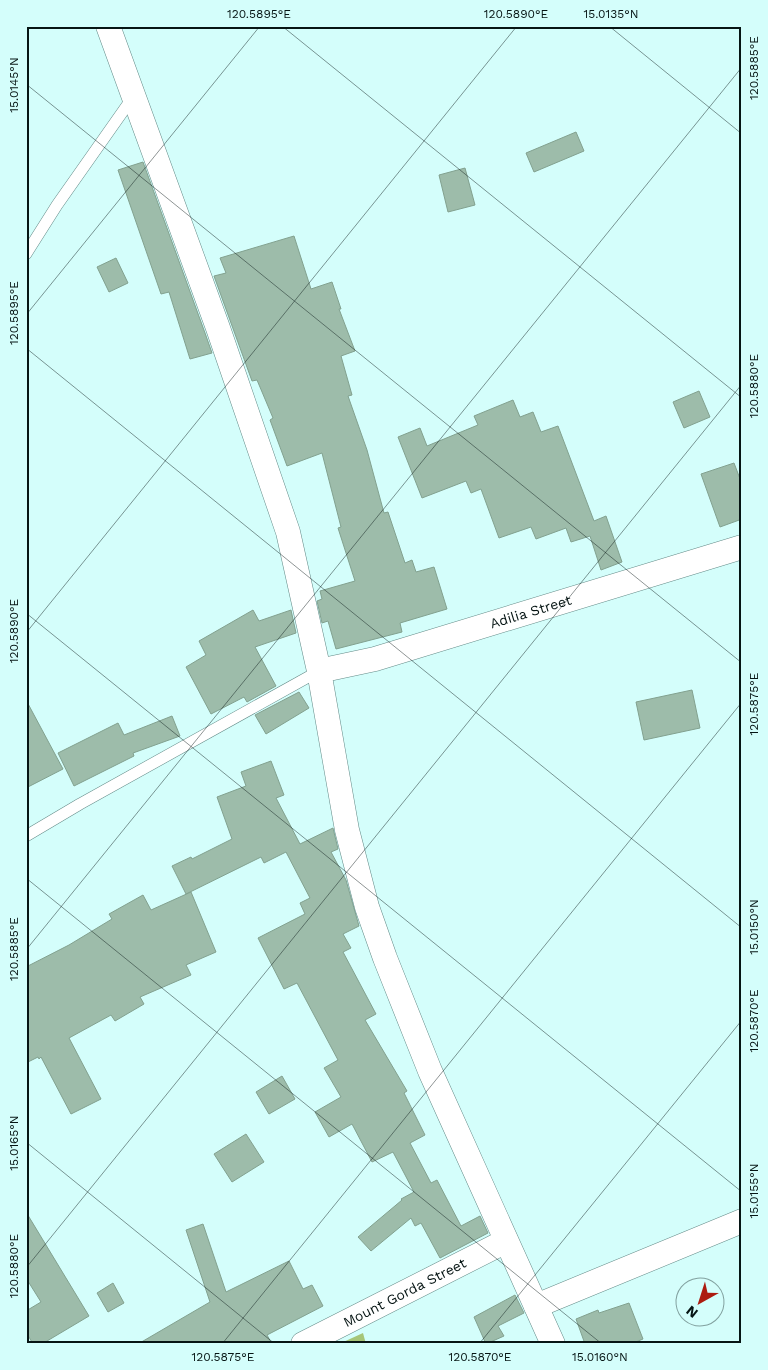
<svg xmlns="http://www.w3.org/2000/svg" width="768" height="1370" font-family="'Work Sans',sans-serif">
	<style>
		.forest { fill: #a6c578 }
		.building { fill: #9dbcaa; stroke: #82a18f }
		.lines { fill: none; stroke-linecap: round; stroke-linejoin: round }
		.lane-casing { stroke: #648b88; stroke-width: 12 }
		.street-casing { stroke: #648b88; stroke-width: 25 }
		.lane { stroke: #fff; stroke-width: 11 }
		.street { stroke: #fff; stroke-width: 24 }
		.ticks { fill: none; stroke: #061514; stroke-width: 1; stroke-opacity: 0.45 }
		.labels { text-anchor: middle; stroke-width: 4.5; stroke-linejoin: round; paint-order: stroke }
		.street-label { font-size: 14px; fill: #061514; stroke: #d4fefb }
		.neatline { fill: none; stroke: #061514; stroke-width: 2 }
		.ticks-label { font-size: 12px; text-anchor: middle; fill: #061514 }
	</style>
	<rect width="100%" height="100%" fill="#d4fefb"/>
	<path class="forest" d="M363 1333 366 1344H339Z"/>
	<g class="building">
		<path d="M576 132 584 151 534 172 526 153Z"/>
		<path d="M143 162 205 333 212 353 190 359 169 292 161 294 118 170Z"/>
		<path d="M465 168 475 205 448 212 439 175Z"/>
		<path d="M294 236 311 289 332 282 341 309H339L355 351 341 356 352 395 348 396 367 450 384 513 388 512 405 563 412 560 416 572 434 567 447 609 400 623 402 632 336 649 328 621 322 623 317 601 322 599 320 591 355 581 338 528 341 527 322 453 287 466 270 420 273 418 257 380 252 381 214 276 226 273 220 258Z"/>
		<path d="M116 258 128 283 109 292 97 267Z"/>
		<path d="M699 391 710 417 684 428 673 402Z"/>
		<path d="M513 400 520 417 533 412 541 432 558 426 594 521 606 516 622 562 601 570 590 536 571 542 566 528 536 539 531 527 499 538 481 489 471 493 466 481 422 498 398 437 420 428 427 446 478 425 474 416Z"/>
		<path d="M734 463 742 484V519L720 527 701 474Z"/>
		<path d="M253 610 259 621 291 610 296 633 255 647 276 686 247 702 244 697 211 714 186 667 206 655 199 641Z"/>
		<path d="M692 690 700 728 644 740 636 702Z"/>
		<path d="M299 692 309 708 266 734 255 715Z"/>
		<path d="M26 700 63 769 26 788Z"/>
		<path d="M172 716 180 736 133 753 134 756 74 786 58 753 118 723 124 735Z"/>
		<path d="M271 761 284 795 276 798 300 844 333 828 338 849 331 852 346 880 359 926 343 934 351 948 343 952 376 1014 365 1020 407 1091 404 1093 425 1135 410 1143 431 1183 437 1180 461 1226 480 1216 488 1233 440 1258 421 1223 415 1226 411 1218 371 1251 358 1237 402 1200 401 1199 414 1192 393 1152 372 1162 352 1124 329 1137 315 1112 341 1097 324 1068 338 1060 297 983 284 989 258 938 305 914 300 903 310 898 286 852 264 863 261 857 186 894 172 866 191 857 192 859 232 839 217 797 246 786 241 772Z"/>
		<path d="M191 892 216 952 186 965 191 975 140 997 144 1004 115 1021 111 1015 69 1038 101 1099 71 1114 41 1057 39 1059 38 1057 26 1063V967L69 945 112 919 109 914 143 895 151 910Z"/>
		<path d="M282 1076 295 1099 269 1114 256 1092Z"/>
		<path d="M246 1134 264 1162 232 1182 214 1154Z"/>
		<path d="M26 1212 89 1316 42 1344H33L26 1332V1311L41 1302 26 1278Z"/>
		<path d="M203 1224 226 1292 289 1261 303 1289 312 1285 323 1306 267 1335 272 1344H138L210 1302 186 1230Z"/>
		<path d="M113 1283 124 1303 108 1312 97 1293Z"/>
		<path d="M515 1295 524 1313 498 1326 504 1336 486 1344 474 1317Z"/>
		<path d="M629 1303 643 1339 631 1344H585L576 1319 598 1310 599 1313Z"/>
	</g>
	<g class="lines">
		<g class="lane-casing">
			<g id="lane">
				<path d="M26 254 57 205 133 97"/>
				<path d="M26 836 80 804 319 671"/>
			</g>
		</g>
		<g class="street-casing">
			<g id="street">
				<path d="M108 26 218 328 288 532 319 671 347 830 367 907 385 958 430 1071 553 1344"/>
				<path id="s1" d="M319 671 375 659 742 547"/>
				<path d="M536 1306 742 1221"/>
				<path id="s2" d="M303 1344 506 1241"/>
			</g>
		</g>
		<use href="#lane" class="lane"/>
		<use href="#street" class="street"/>
	</g>
	<path class="ticks" d="M282 26 742 398M609 26 742 134M26 84 742 663M26 315 260 26M26 348 742 928M26 613 742 1192M26 633 517 26M26 878 602 1344M26 950 742 67M26 1142 275 1344M26 1268 742 384M222 1344 742 702M479 1344 742 1020M737 1344 742 1338"/>
	<g class="labels">
		<g class="street-label">
			<text dy="5" stroke="none"><textPath href="#s1" startOffset="220">Adilia Street</textPath></text>
			<text dy="5" stroke="none"><textPath href="#s2" startOffset="114">Mount Gorda Street</textPath></text>
		</g>
	</g>
	<rect width="768" height="1370" fill="none" stroke="#d4fefb" stroke-width="55"/>
	<g transform="translate(700 1302) rotate(219)"><circle r="24" fill="#d4fefb" stroke="#82a19f"/>
	<path d="M0-4L9 19L0 12L-9 19Z" fill="#ac1c10"/>
	<text y="-8" font-size="14" font-weight="bold" text-anchor="middle" fill="#061514">N</text>
	</g>
	<rect x="28" y="28" width="712" height="1314" class="neatline"/>
	<g class="ticks-label">
		<text x="259" y="18">120.5895°E</text>
		<text x="516" y="18">120.5890°E</text>
		<text x="611" y="18">15.0135°N</text>
		<text transform="translate(754 68) rotate(-90)" y="4">120.5885°E</text>
		<text transform="translate(14 85) rotate(-90)" y="4">15.0145°N</text>
		<text transform="translate(14 313) rotate(-90)" y="4">120.5895°E</text>
		<text transform="translate(754 386) rotate(-90)" y="4">120.5880°E</text>
		<text transform="translate(14 631) rotate(-90)" y="4">120.5890°E</text>
		<text transform="translate(754 704) rotate(-90)" y="4">120.5875°E</text>
		<text transform="translate(754 927) rotate(-90)" y="4">15.0150°N</text>
		<text transform="translate(14 949) rotate(-90)" y="4">120.5885°E</text>
		<text transform="translate(754 1021) rotate(-90)" y="4">120.5870°E</text>
		<text transform="translate(14 1143) rotate(-90)" y="4">15.0165°N</text>
		<text transform="translate(754 1191) rotate(-90)" y="4">15.0155°N</text>
		<text transform="translate(14 1266) rotate(-90)" y="4">120.5880°E</text>
		<text x="223" y="1361">120.5875°E</text>
		<text x="480" y="1361">120.5870°E</text>
		<text x="600" y="1361">15.0160°N</text>
	</g>
</svg>
